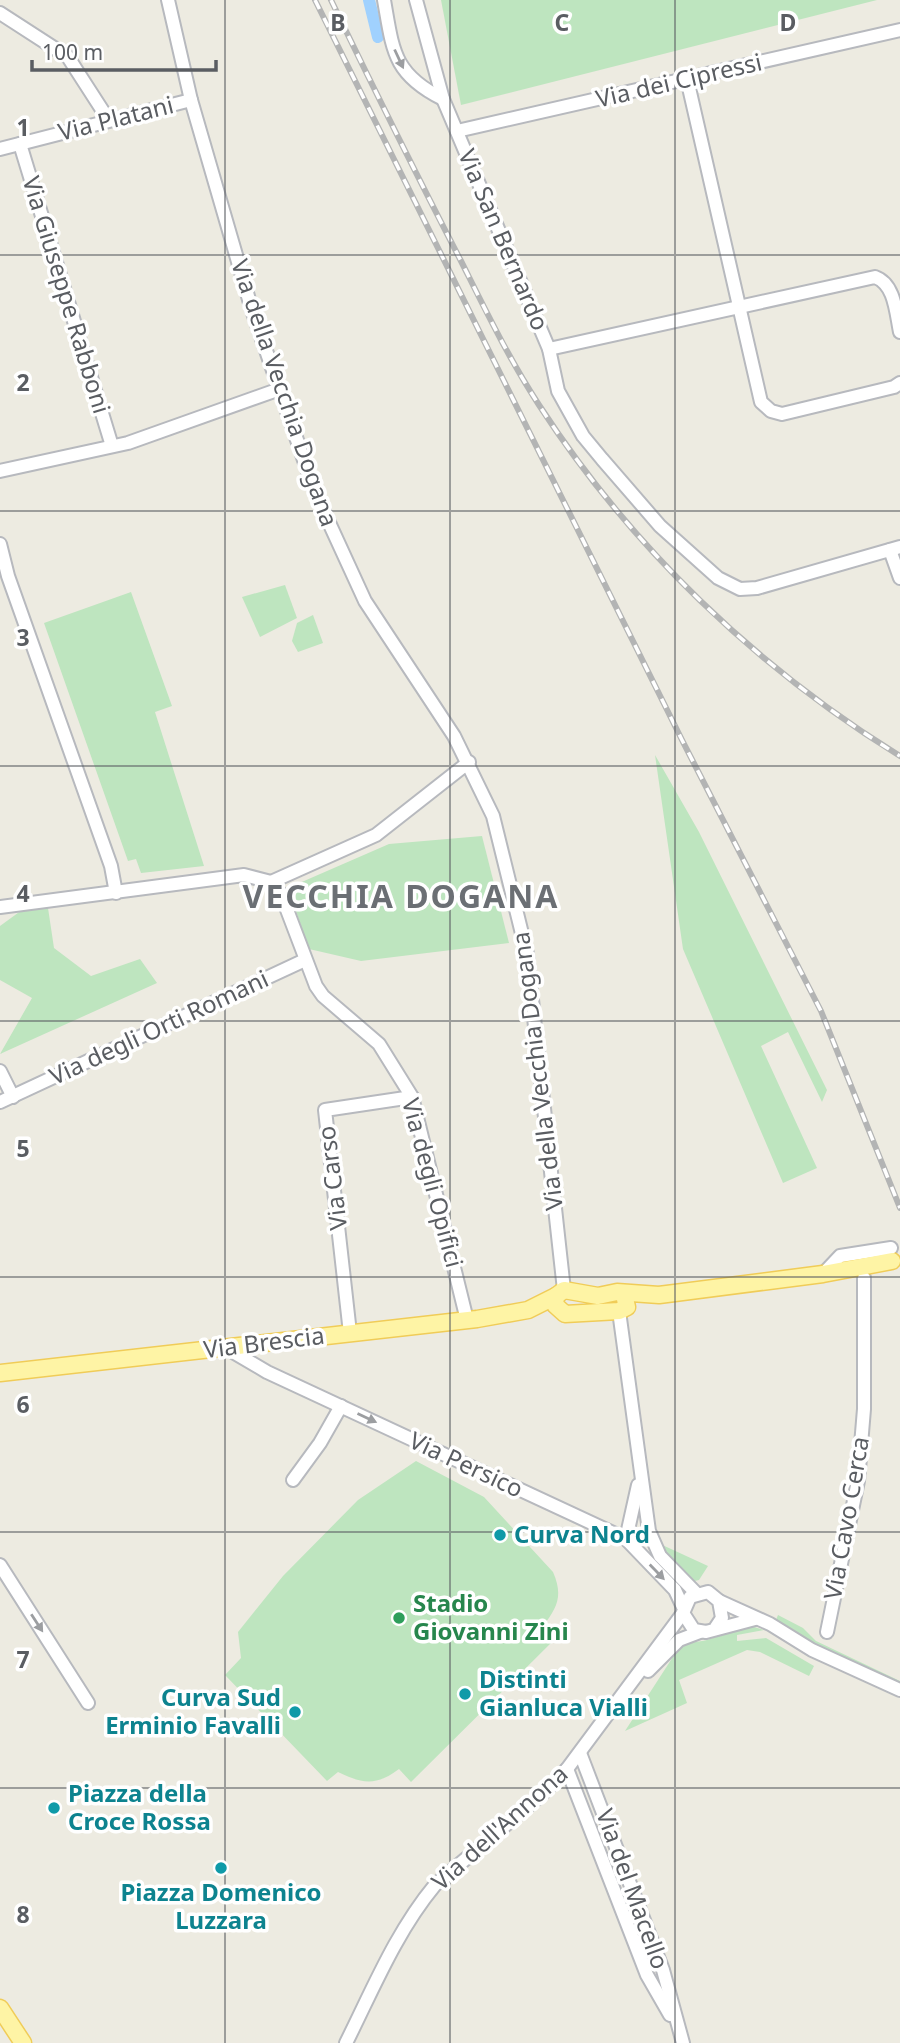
<svg xmlns="http://www.w3.org/2000/svg" width="900" height="2043" font-family="'Noto Sans',sans-serif">
	<style>
		.green { fill: #bee5bf }
		.lines { fill: none; stroke-linecap: round; stroke-linejoin: round }
		.canal { stroke: #a0d1fe; stroke-width: 12 }
		.minor-casing { stroke: #b7b9be; stroke-width: 16 }
		.major-casing { stroke: #f0cc58; stroke-width: 19 }
		.minor { stroke: #fff; stroke-width: 12 }
		.major { stroke: #fef4a5; stroke-width: 16 }
		.rail-casing { stroke: #b3b4b4; stroke-width: 6 }
		.rail { stroke: #fff; stroke-width: 3.5; stroke-dasharray: 10; stroke-linecap: butt }
		.oneway { fill: #9c9ea1 }
		.grid { fill: none; stroke: #5a5d62; stroke-width: 2; stroke-opacity: 0.55 }
		.culture-dot { fill: #0f9aa8; stroke: #fff; stroke-width: 2.5 }
		.leisure-dot { fill: #2e9e5b; stroke: #fff; stroke-width: 2.5 }
		.labels { text-anchor: middle; stroke-width: 7; stroke-linejoin: round; paint-order: stroke }
		.street-label { font-size: 24px; fill: #5a5d62; stroke: #fff }
		.culture-label { font-size: 24px; font-weight: bold; fill: #0d838f; stroke: #fff; text-anchor: start }
		.leisure-label { font-size: 24px; font-weight: bold; fill: #27864d; stroke: #fff; text-anchor: start }
		.district-label { font-size: 32px; font-weight: bold; letter-spacing: 2px; fill: #6b6f74; stroke: #fff }
		.grid-label { font-size: 23px; text-anchor: middle; font-weight: bold; fill: #5a5d62; stroke: #fff; stroke-width: 7; stroke-linejoin: round; paint-order: stroke }
	</style>
	<rect width="100%" height="100%" fill="#edebe1"/>
	<g class="green">
		<path d="M441 0H877L461 105Z"/>
		<path d="M285 585 297 618 260 637 242 597Z"/>
		<path d="M131 592 172 706 155 712 204 866 141 873 136 859 128 861 44 623Z"/>
		<path d="M313 615 323 643 298 652 292 641 297 623Z"/>
		<path d="M655 755 699 832 827 1090 822 1102 788 1032 761 1046 817 1168 783 1183 683 949Z"/>
		<path d="M482 836 509 943 361 961 309 949 288 888 389 844Z"/>
		<path d="M48 908 54 948 91 976 140 959 157 983 0 1054 32 998 0 980V926L22 910Z"/>
		<path d="M416 1461 484 1497 553 1572C563 1595 558 1607 543 1626L556 1638 411 1782 399 1769C377 1786 362 1784 338 1772L327 1781 225 1675 241 1658 238 1632 283 1576 358 1500Z"/>
		<path d="M658 1543 708 1566 699 1580 690 1582 663 1553Z"/>
		<path d="M778 1615 803 1628 816 1641 900 1681V1684L814 1643 776 1620Z"/>
		<path d="M751 1626 764 1630 737 1635V1641L766 1638 814 1666 809 1676 760 1652 747 1650 679 1680 687 1703 625 1731 680 1646C690 1642 698 1642 707 1640 724 1635 732 1629 751 1626Z"/>
	</g>
	<g class="lines">
		<path class="canal" d="M369 0 378 37"/>
		<g class="minor-casing">
			<g id="minor">
				<path d="M168 0 191 100 252 310 315 492 365 601 454 736 493 816 527 954 564 1290"/>
				<path d="M384 0C393 51 393 74 443 99"/>
				<path d="M416 0 443 99 549 349 558 391 583 436 602 459 660 526 718 578 740 589 757 588 900 547"/>
				<path d="M0 13 68 57 108 119"/>
				<path d="M687 79 761 402 771 411 782 414 894 387 900 383"/>
				<path d="M457 131 900 30"/>
				<path d="M20 144 112 446"/>
				<path d="M0 149 191 100"/>
				<path d="M549 349 875 277C895 284 896 313 900 332"/>
				<path d="M0 471 128 443 277 390"/>
				<path d="M0 544 8 576 111 866 116 893"/>
				<path d="M890 550 900 578"/>
				<path d="M271 882 376 835 469 762"/>
				<path d="M0 907 244 875 271 882 281 894 316 986 323 996 379 1044 412 1097 467 1320"/>
				<path d="M0 1071 13 1097"/>
				<path d="M0 1102 305 960"/>
				<path d="M823 1274 840 1256 891 1248"/>
				<path d="M619 1311 649 1531 660 1556 696 1593"/>
				<path d="M350 1333 325 1110 412 1097"/>
				<path d="M228 1349 267 1372 626 1539 675 1590 683 1607"/>
				<path d="M293 1480 320 1443 341 1406"/>
				<path d="M626 1539 638 1485"/>
				<path d="M0 1565 88 1703"/>
				<path d="M719 1601 770 1624 812 1650 900 1690"/>
				<path d="M716 1627 722 1618 719 1601 708 1592 690 1597 683 1613 694 1630 706 1632 755 1619"/>
				<path d="M827 1632 858 1481 864 1409V1278"/>
				<path d="M648 1671 679 1640 700 1632"/>
				<path d="M580 1753 663 1970 683 2043"/>
				<path d="M567 1769 647 1975 670 2015"/>
				<path d="M346 2043C373 1989 396 1932 435 1885L541 1795 567 1769 683 1613"/>
			</g>
		</g>
		<g class="major-casing">
			<g id="major">
				<path d="M624 1295 627 1307 619 1311 565 1314 555 1305 556 1296 564 1290 598 1296 617 1292 659 1295 823 1274 892 1261"/>
				<path d="M0 1373 477 1319 528 1310 556 1296"/>
				<path d="M0 2008 23 2043"/>
			</g>
		</g>
		<use href="#minor" class="minor"/>
		<use href="#major" class="major"/>
		<g class="rail-casing">
			<g id="rail">
				<path d="M315 0 682 740 821 1011 900 1208"/>
				<path d="M331 0C373 87 416 174 461 261 485 309 509 359 539 405 631 547 756 667 900 756"/>
			</g>
		</g>
		<use href="#rail" class="rail"/>
	</g>
	<defs><path id="oneway-solid" d="M-6-.8H1V-3.2L6.5 0L1 3.2V.8H-6Z" transform="scale(1.75)"/></defs>
	<g class="oneway">
		<use href="#oneway-solid" transform="translate(399 59) rotate(65)"/>
		<use href="#oneway-solid" transform="translate(367 1418) rotate(25)"/>
		<use href="#oneway-solid" transform="translate(657 1572) rotate(46)"/>
		<use href="#oneway-solid" transform="translate(37 1623) rotate(57)"/>
	</g>
	<path class="grid" d="M225 0V2043M450 0V2043M675 0V2043M0 255H900M0 511H900M0 766H900M0 1021H900M0 1277H900M0 1532H900M0 1788H900"/>
	<g class="culture-dot">
		<circle cx="500" cy="1535" r="7"/>
		<circle cx="465" cy="1694" r="7"/>
		<circle cx="295" cy="1712" r="7"/>
		<circle cx="54" cy="1808" r="7"/>
		<circle cx="221" cy="1868" r="7"/>
	</g>
	<circle class="leisure-dot" cx="399" cy="1618" r="7"/>
	<g class="labels">
		<g class="street-label">
			<text transform="translate(679 81) rotate(-13)" y="8">Via dei Cipressi</text>
			<text transform="translate(116 119) rotate(-14)" y="8">Via Platani</text>
			<text transform="translate(503 240) rotate(67)" y="8">Via San Bernardo</text>
			<text transform="translate(66 295) rotate(73)" y="8">Via Giuseppe Rabboni</text>
			<text transform="translate(284 393) rotate(71)" y="8">Via della Vecchia Dogana</text>
			<text transform="translate(159 1028) rotate(-25)" y="8">Via degli Orti Romani</text>
			<text transform="translate(538 1071) rotate(-97)" y="8">Via della Vecchia Dogana</text>
			<text transform="translate(333 1178) rotate(-97)" y="8">Via Carso</text>
			<text transform="translate(432 1183) rotate(75)" y="8">Via degli Opifici</text>
			<text transform="translate(264 1343) rotate(-7)" y="8">Via Brescia</text>
			<text transform="translate(466 1465) rotate(25)" y="8">Via Persico</text>
			<text transform="translate(847 1518) rotate(-80)" y="8">Via Cavo Cerca</text>
			<text transform="translate(500 1828) rotate(-42)" y="8">Via dell'Annona</text>
			<text transform="translate(632 1889) rotate(70)" y="8">Via del Macello</text>
		</g>
		<g class="culture-label">
			<text x="514" y="1543">Curva Nord</text>
			<text x="479" y="1688">Distinti<tspan x="479" dy="28">Gianluca Vialli</tspan></text>
			<text x="281" y="1706" text-anchor="end">Curva Sud<tspan x="281" dy="28">Erminio Favalli</tspan></text>
			<text x="68" y="1802">Piazza della<tspan x="68" dy="28">Croce Rossa</tspan></text>
			<text x="221" y="1901" text-anchor="middle">Piazza Domenico<tspan x="221" dy="28">Luzzara</tspan></text>
		</g>
		<g class="leisure-label">
			<text x="413" y="1612">Stadio<tspan x="413" dy="28">Giovanni Zini</tspan></text>
		</g>
		<g class="district-label">
			<text x="401" y="908">VECCHIA DOGANA</text>
		</g>
	</g>
	<g class="grid-label">
		<text x="338" y="31">B</text>
		<text x="562" y="31">C</text>
		<text x="788" y="31">D</text>
		<text x="23" y="136">1</text>
		<text x="23" y="391">2</text>
		<text x="23" y="646">3</text>
		<text x="23" y="902">4</text>
		<text x="23" y="1157">5</text>
		<text x="23" y="1413">6</text>
		<text x="23" y="1668">7</text>
		<text x="23" y="1923">8</text>
	</g>
	<path d="M32 60v10h184v-10" fill="none" stroke="#5a5d62" stroke-width="3.5"/>
	<text x="42" y="60" font-size="21" fill="#5a5d62" stroke="#ffffff" stroke-width="5" paint-order="stroke">100 m</text>
</svg>
